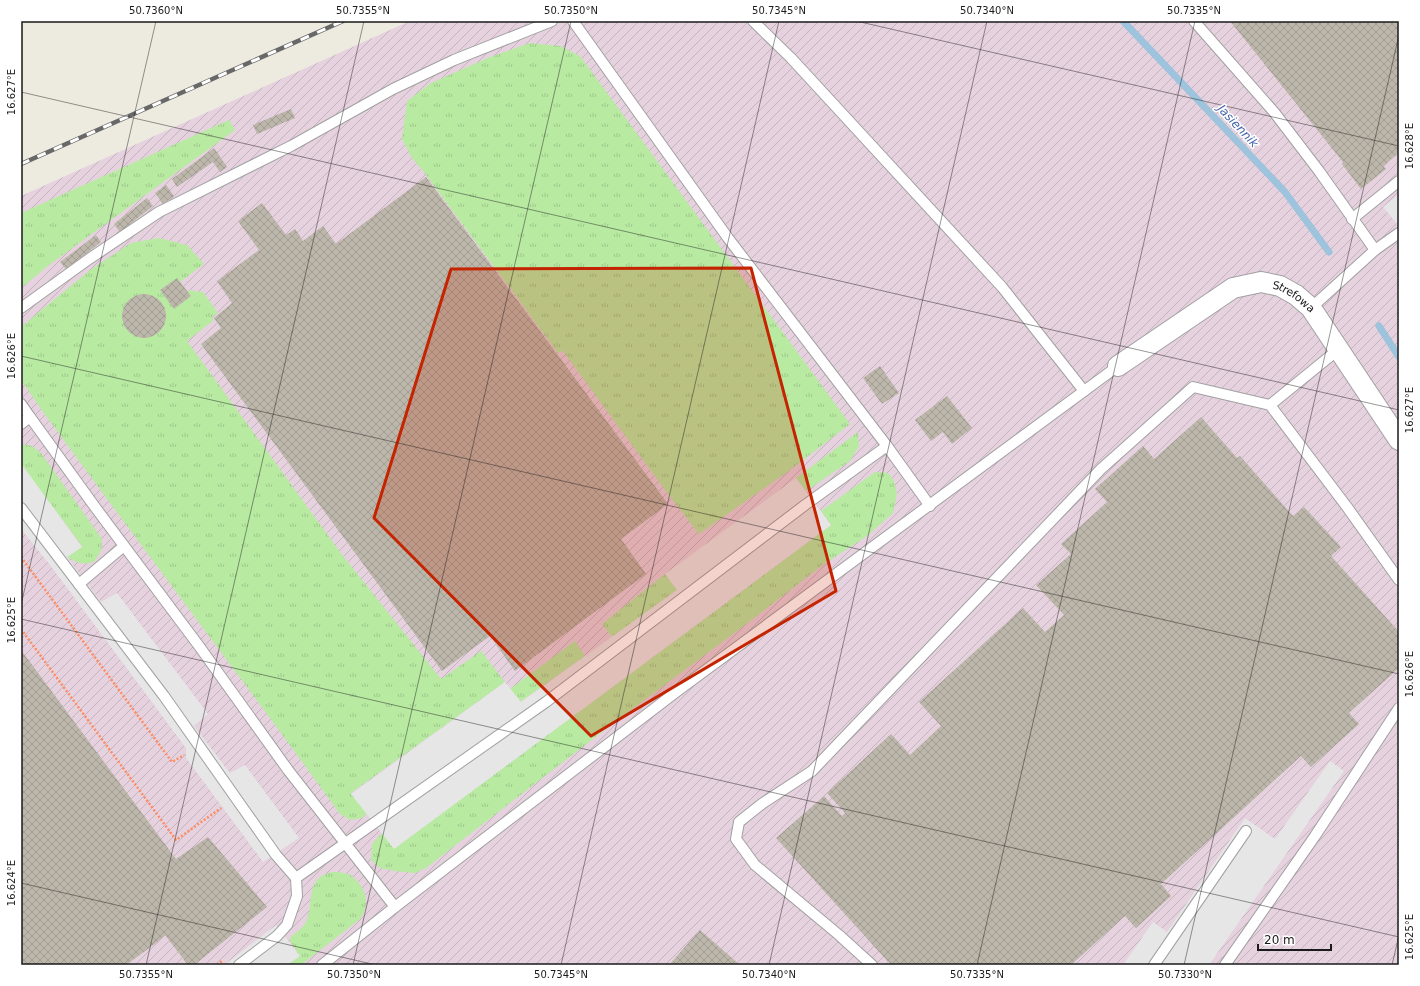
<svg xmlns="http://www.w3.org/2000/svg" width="1420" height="986" font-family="'DejaVu Sans',sans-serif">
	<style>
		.industrial { fill: url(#industrial-furrows) }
		.grass { fill: url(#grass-tufts) }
		.parking { fill: #e6e6e6 }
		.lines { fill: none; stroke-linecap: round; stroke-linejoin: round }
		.stream { stroke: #9dc3dd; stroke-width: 7 }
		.building { fill: url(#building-cross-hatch) }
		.service-casing { stroke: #a1a1a1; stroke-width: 12 }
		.minor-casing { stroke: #a1a1a1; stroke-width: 22 }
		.path { stroke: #ff8c5e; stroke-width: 2.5; stroke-dasharray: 2 2; stroke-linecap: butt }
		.service { stroke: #fff; stroke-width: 10 }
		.minor { stroke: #fff; stroke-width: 20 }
		.rail-casing { stroke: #686868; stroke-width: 4.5 }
		.rail { stroke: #fff; stroke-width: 3; stroke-dasharray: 9; stroke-linecap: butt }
		.marked { fill: #c52400; fill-opacity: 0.2; stroke: #c52400; stroke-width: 3; stroke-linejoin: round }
		.ticks { fill: none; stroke: #1a1a1a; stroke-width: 1; stroke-opacity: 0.45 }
		.labels { text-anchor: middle; stroke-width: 3; stroke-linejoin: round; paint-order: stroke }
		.street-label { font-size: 11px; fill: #1a1a1a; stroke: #fff }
		.water-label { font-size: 12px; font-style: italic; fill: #4566ac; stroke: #fff }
		.neatline { fill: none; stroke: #1a1a1a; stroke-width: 1.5 }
		.ticks-label { font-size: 10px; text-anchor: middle; fill: #1a1a1a }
	</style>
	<defs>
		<pattern id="industrial-furrows" width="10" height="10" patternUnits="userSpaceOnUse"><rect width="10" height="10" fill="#e6d1de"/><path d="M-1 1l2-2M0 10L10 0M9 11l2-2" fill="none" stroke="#c5b3be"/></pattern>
		<pattern id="grass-tufts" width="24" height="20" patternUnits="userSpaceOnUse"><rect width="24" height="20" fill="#b8eaa2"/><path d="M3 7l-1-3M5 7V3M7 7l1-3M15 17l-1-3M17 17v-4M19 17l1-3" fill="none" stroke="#9ec88b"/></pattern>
		<pattern id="building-cross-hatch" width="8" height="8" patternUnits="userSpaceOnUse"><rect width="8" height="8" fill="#bdb7ab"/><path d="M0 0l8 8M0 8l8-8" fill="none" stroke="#a29d93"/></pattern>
	</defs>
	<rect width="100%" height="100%" fill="#edebdf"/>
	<path class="industrial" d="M410 21H1399V965H21V196Z"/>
	<g class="grass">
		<path d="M530 43 560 46 580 56 850 424 790 470 699 534 671 498 563 351 558 353 423 171 412 158 402 139 407 101 431 83 490 57Z"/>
		<path d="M229 120 235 130 49 265 21 288V213Z"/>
		<path d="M159 238 187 245 204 264 180 282 186 290 203 292 218 313 212 317 214 320 187 341 343 556 441 679 481 651 505 682 351 793 367 814 362 818 350 820 340 814 287 741 113 507 46 416 21 380V327L90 270 131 243Z"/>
		<path d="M858 432 859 446 850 461 806 491 796 478Z"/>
		<path d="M21 444 32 446 41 453 102 539 101 551 94 562C83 565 77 563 67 557L82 546 22 466 21 467Z"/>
		<path d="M875 472 888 473 894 481 897 494 893 513 867 536 824 564 741 628 611 725 426 868 415 873 395 871 380 868 371 860 372 844 382 833 395 848 831 525 821 511Z"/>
		<path d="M665 574 677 590 612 637 602 624Z"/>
		<path d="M575 641 585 656 520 702 510 689Z"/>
		<path d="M331 872C338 872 347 872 353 877 366 888 371 905 360 919L301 965H287L300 956 290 941V938C295 933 303 928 306 922 315 901 304 880 331 872Z"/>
	</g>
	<g class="parking">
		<path d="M1399 194V225H1398L1383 207Z"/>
		<path d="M23 466 82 547 67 557 101 602 117 593 208 714 194 726 230 773 245 765 299 838 263 862 186 758V748L50 565 21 529V467Z"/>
		<path d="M796 478 831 525 394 849 351 794 505 682 521 702 677 590 665 574Z"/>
		<path d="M1330 761 1344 771 1209 965H1123L1153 922 1167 932 1245 818 1275 839Z"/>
		<path d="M276 925 300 956 287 965H260L258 963 255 965H224Z"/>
	</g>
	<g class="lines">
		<g class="stream">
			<path d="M1123 21 1285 192 1329 252"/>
			<path d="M1379 326 1399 357"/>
		</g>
	</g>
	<g class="building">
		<path d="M1230 21H1399V153L1383 166 1386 169 1361 189 1342 164 1343 162Z"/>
		<path d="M291 109 295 118 257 134 253 125Z"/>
		<path d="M214 148 227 167 220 172 213 162 177 187 172 179Z"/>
		<path d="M426 177 668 504 621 539 646 574 515 671 490 636 442 671 201 344 221 328 214 318 232 303 217 281 259 250 238 221 262 203 286 235 295 229 303 241 323 226 336 244Z"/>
		<path d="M166 185 174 196 163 204 155 193Z"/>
		<path d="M147 198 153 206 120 232 114 224Z"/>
		<path d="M96 235 101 242 66 269 60 262Z"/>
		<path d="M177 278 191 296 174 309 160 290Z"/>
		<circle cx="144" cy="316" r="22"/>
		<path d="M880 366 899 393 882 404 863 378Z"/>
		<path d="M947 396 972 428 952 444 943 432 931 441 915 420Z"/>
		<path d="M1201 417 1237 458 1240 456 1293 516 1304 507 1341 547 1331 556 1399 632V668L1349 713 1359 724 1311 767 1301 756 1161 884 1171 896 1136 928 1125 916 1071 965H891L776 838 824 796 842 816 845 813 827 793 891 734 910 755 941 726 919 702 1023 608 1045 632 1064 615 1036 585 1071 554 1061 544 1107 502 1095 489 1143 446 1154 459Z"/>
		<path d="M21 650 176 859 208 837 267 907 194 965H188L165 935 156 943 126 965H21Z"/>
		<path d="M700 930 740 965H669Z"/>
	</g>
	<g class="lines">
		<g class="service-casing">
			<g id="service">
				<path d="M573 21 728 238 887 446"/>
				<path d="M753 21 791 58 1002 287 1084 391"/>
				<path d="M1194 21 1274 112 1319 171 1375 250"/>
				<path d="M1352 219 1399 181"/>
				<path d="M21 308 89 259 159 212 291 146 393 89 454 60 552 21"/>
				<path d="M1311 308 1375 250 1399 233"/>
				<path d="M21 404 30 417"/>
				<path d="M1270 405 1339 349"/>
				<path d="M21 424 30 417 95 507 199 646 288 770 395 907"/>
				<path d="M21 508 164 696 276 855 296 878"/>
				<path d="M79 584 124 546"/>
				<path d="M239 965 277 936 287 925 297 896 296 878 546 702 805 505 887 446 930 506"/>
				<path d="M322 965 395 907 676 692 1118 366"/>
				<path d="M872 965 839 935 755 865 736 839 739 822 763 803 812 771 1101 469 1193 387 1270 405 1347 507 1399 580"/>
				<path d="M1154 965 1246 831"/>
				<path d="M1225 965 1315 836 1399 708"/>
			</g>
		</g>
		<g class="minor-casing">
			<g id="minor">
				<path id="s1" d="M1118 366 1233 288 1261 282 1280 286 1296 295 1311 308 1399 440"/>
			</g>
		</g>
		<g class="path">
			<path d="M21 557 172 762 184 755"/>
			<path d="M21 629 176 840 221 808"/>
			<path d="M217 965 222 961"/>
		</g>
		<use href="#service" class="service"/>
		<use href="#minor" class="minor"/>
		<g class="rail-casing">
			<path id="rail" d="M21 164 343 21"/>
		</g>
		<use href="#rail" class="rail"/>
	</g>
	<path class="marked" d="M751 268 836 591 591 736 374 518 451 269Z"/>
	<path class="ticks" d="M856 21 1399 146M21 92 1399 410M21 356 1399 674M21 605 156 21M21 619 1399 937M21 883 376 965M146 965 364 21M353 965 571 21M561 965 779 21M769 965 987 21M977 965 1195 21M1184 965 1399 35M1392 965 1399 935"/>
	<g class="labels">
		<g class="street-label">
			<text dy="4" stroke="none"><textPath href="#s1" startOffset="204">Strefowa</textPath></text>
		</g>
		<g class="water-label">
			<text transform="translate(1238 126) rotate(47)" y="4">Jasiennik</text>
		</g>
	</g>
	<rect width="1420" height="986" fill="none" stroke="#ffffff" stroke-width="44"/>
	<path d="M1258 944v6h73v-6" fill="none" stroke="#1a1a1a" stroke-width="2"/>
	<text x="1264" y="944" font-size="12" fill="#1a1a1a" stroke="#ffffff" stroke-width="3" paint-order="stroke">20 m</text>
	<rect x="22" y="22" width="1376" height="942" class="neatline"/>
	<g class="ticks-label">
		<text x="156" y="14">50.7360°N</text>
		<text x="363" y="14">50.7355°N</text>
		<text x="571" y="14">50.7350°N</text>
		<text x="779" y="14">50.7345°N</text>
		<text x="987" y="14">50.7340°N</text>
		<text x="1194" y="14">50.7335°N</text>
		<text transform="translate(11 92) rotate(-90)" y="4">16.627°E</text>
		<text transform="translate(1409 146) rotate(-90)" y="4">16.628°E</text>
		<text transform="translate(11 356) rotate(-90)" y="4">16.626°E</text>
		<text transform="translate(1409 410) rotate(-90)" y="4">16.627°E</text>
		<text transform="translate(11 620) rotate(-90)" y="4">16.625°E</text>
		<text transform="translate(1409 674) rotate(-90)" y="4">16.626°E</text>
		<text transform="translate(11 883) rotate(-90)" y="4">16.624°E</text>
		<text transform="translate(1409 937) rotate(-90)" y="4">16.625°E</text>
		<text x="146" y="978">50.7355°N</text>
		<text x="354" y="978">50.7350°N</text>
		<text x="561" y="978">50.7345°N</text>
		<text x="769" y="978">50.7340°N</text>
		<text x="977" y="978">50.7335°N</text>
		<text x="1185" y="978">50.7330°N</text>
	</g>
</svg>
